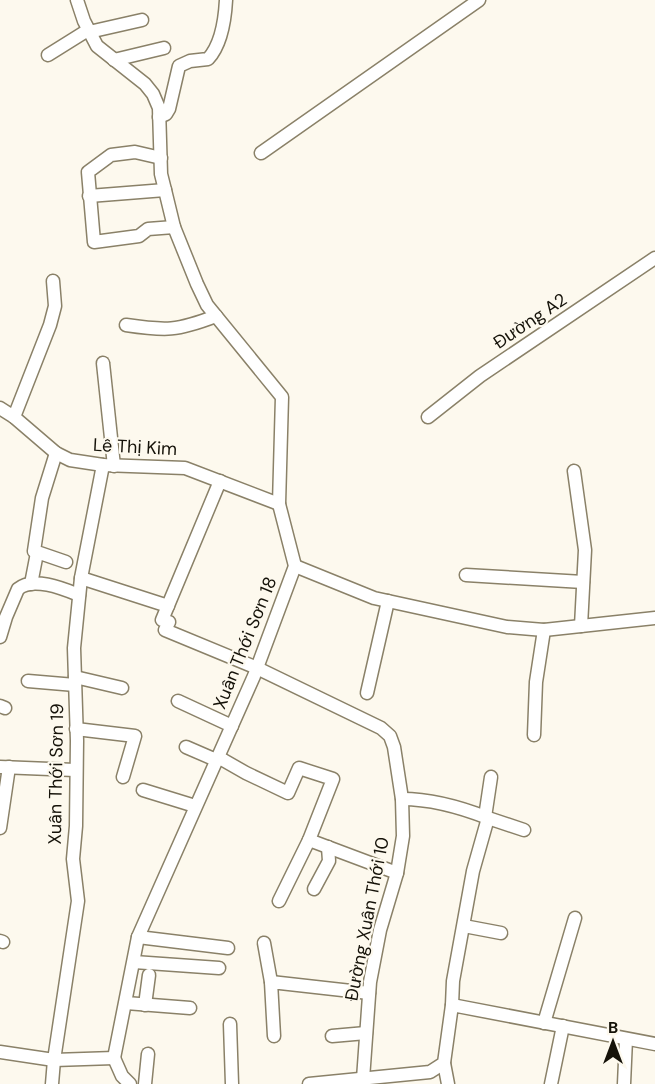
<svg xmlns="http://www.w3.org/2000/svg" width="655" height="1084" font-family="'DM Sans',sans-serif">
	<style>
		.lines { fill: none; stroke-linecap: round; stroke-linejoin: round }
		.minor-casing { stroke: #8a8168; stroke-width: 15 }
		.minor { stroke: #fff; stroke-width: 12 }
		.labels { text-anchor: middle; stroke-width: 4.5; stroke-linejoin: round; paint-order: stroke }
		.street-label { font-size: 18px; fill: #151209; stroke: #fdf9ee }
	</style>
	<rect width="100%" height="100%" fill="#fdf9ee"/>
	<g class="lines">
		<g class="minor-casing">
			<g id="minor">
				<path d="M77 0 84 21 97 46 145 84 153 94 159 108 161 174 165 190 174 227 197 284 207 305 282 397 279 504 295 566 254 676 138 937 114 1058"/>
				<path d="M89 32 142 20"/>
				<path d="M48 55 88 30"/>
				<path d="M114 60 164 48"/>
				<path d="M159 117 166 114 169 109 179 66 190 61 208 59C221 45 225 19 226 0"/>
				<path d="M261 153 479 0"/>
				<path d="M161 158 135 152 111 155 88 172 94 242 139 236 148 229 174 227"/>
				<path d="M89 196 165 190"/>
				<path d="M126 325C166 331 177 331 216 316"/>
				<path d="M103 363 114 466"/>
				<path d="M0 408 14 417 56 453 70 460 103 465 185 468 279 504"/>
				<path d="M14 417 50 325 55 306 53 281"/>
				<path d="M428 417 480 376 655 258"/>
				<path d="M56 453 42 498 34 551 66 562"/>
				<path d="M574 471 585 550 581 626"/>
				<path d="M220 481 162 620 169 622 165 630 257 668 381 728 390 736 394 747 402 799 403 836 397 873 380 930 370 982 363 1079"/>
				<path d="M295 566 374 598 507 627 544 630 655 618"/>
				<path d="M466 575 583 582"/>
				<path d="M81 578 168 606"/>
				<path d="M31 584 37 553"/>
				<path d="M0 637 6 617 18 589C33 576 64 589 79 595"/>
				<path d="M75 677 122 688"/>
				<path d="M28 681 75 685"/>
				<path d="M367 693 388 601"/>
				<path d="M178 701 232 726"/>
				<path d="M0 706 5 708"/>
				<path d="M76 729 135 736 123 777"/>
				<path d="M534 735 536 682 544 630"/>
				<path d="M186 747 216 760"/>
				<path d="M218 757 246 773 288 793 299 768 333 779 309 840 397 873"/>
				<path d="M0 767 75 770"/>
				<path d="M143 790 195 806"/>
				<path d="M402 799C432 799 460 807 488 818"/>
				<path d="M485 817 491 777"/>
				<path d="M0 828 9 767"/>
				<path d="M314 889 329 861 328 847"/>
				<path d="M279 901 309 840"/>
				<path d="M464 926 501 933"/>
				<path d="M138 937 228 948"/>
				<path d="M0 941 3 942"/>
				<path d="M264 943 271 982"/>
				<path d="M134 962 219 968"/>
				<path d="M126 1003 190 1008"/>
				<path d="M145 1005 149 975"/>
				<path d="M452 1005 453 981 473 871 488 818 524 830"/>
				<path d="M544 1023 575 918"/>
				<path d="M230 1024 232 1084"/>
				<path d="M274 1036 271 982 369 993"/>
				<path d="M332 1036 366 1033"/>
				<path d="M0 1052 54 1060 114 1058"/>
				<path d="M114 1058 122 1076 130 1084"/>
				<path d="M444 1063 448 1084"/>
				<path d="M52 1084 54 1060 78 901 73 859 76 826 77 741 74 648 81 578 103 465"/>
				<path d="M145 1084 148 1054"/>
				<path d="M309 1084 430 1072 444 1063 452 1005 655 1044"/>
				<path d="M551 1084 563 1026"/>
				<path d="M624 1084 626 1039"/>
			</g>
		</g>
		<use href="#minor" class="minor"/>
	</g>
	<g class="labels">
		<g class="street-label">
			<text transform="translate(530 321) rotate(-34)" y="6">Đường A2</text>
			<text transform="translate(135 447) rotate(3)" y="6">Lê Thị Kim</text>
			<text transform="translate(245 643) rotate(-68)" y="6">Xuân Thới Sơn 18</text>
			<text transform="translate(56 774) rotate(-89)" y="6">Xuân Thới Sơn 19</text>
			<text transform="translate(367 919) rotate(-79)" y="6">Đường Xuân Thới 10</text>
		</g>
	</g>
	<g transform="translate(613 1042)" stroke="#fdf9ee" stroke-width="4.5" paint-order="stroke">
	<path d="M0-4.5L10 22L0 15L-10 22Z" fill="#151209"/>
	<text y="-9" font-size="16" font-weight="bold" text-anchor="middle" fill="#151209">B</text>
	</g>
</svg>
